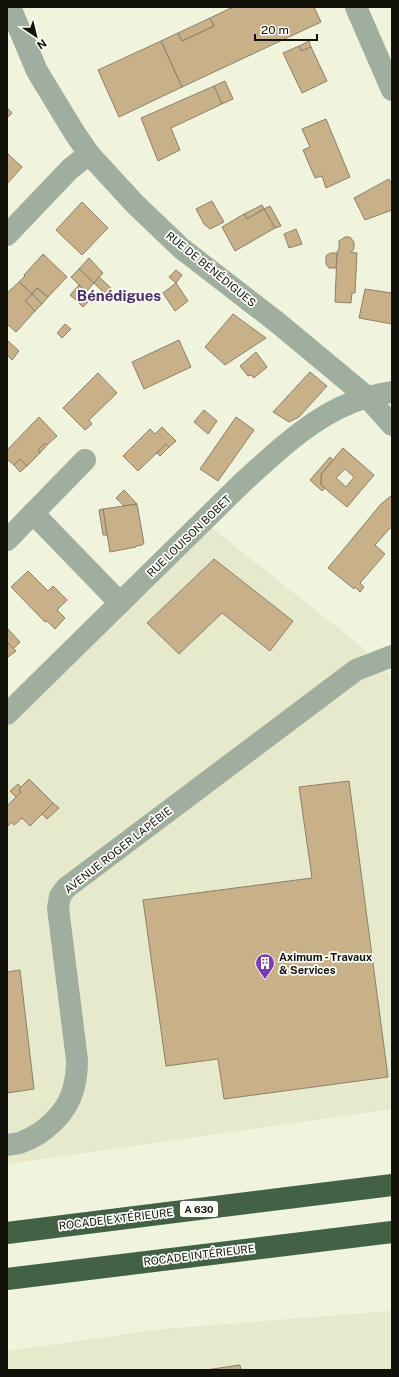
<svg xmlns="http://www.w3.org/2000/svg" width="399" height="1377" font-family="'Public Sans',sans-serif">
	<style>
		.built { fill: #e6e9cb }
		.building { fill: #c8b089; stroke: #8b806e; fill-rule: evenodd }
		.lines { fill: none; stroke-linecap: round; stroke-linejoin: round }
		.minor { stroke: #9fae9f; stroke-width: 22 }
		.highway { stroke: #436144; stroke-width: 22 }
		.labels { text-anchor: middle; stroke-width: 3.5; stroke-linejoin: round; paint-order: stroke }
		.shield { fill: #fefffa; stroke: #595953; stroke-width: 1 }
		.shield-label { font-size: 10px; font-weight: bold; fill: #12120b }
		.street-label { font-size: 11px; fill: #12120b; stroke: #fefffa }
		.poi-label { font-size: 11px; font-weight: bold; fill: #12120b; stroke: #fefffa; text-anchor: start }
		.district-label { font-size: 15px; font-weight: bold; fill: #4c2e67; stroke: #fefffa }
	</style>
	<rect width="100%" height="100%" fill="#f1f4dd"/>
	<g class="built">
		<path d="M204 522 361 646 389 674 392 673V1109L7 1164V714Z"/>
		<path d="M392 1311V1370H7V1351L163 1329Z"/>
	</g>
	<g class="building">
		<path d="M233 7H314L321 22 182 87 161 41 178 33 182 41 214 26 210 18Z"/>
		<path d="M210 18 214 26 182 41 178 33Z"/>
		<path d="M161 41 182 87 119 117 98 70Z"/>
		<path d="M309 41 311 47 301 51 299 46Z"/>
		<path d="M299 46 301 51 311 47 327 81 302 93 283 53Z"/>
		<path d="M225 81 233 99 222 104 214 86Z"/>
		<path d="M214 86 222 104 171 128 180 150 158 161 141 118Z"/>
		<path d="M7 108 12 113 7 118Z"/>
		<path d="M326 119 350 177 326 188 322 176 315 178 303 150 310 147 302 129Z"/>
		<path d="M7 153 22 167 7 184Z"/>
		<path d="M389 179 392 185V210L365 220 354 198Z"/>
		<path d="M212 201 224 222 210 229 204 224 196 209Z"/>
		<path d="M82 202 108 228 82 255 56 230Z"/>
		<path d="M262 205 264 209 247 219 244 214Z"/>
		<path d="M270 206 281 226 275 228 264 209Z"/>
		<path d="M264 209 275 228 235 251 222 227 244 214 247 219Z"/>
		<path d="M296 229 302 244 289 248 284 234Z"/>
		<path d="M345 237H350L354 242V249L351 252 357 253 355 293H352L351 303 335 302 337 252 339 249V241Z"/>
		<path d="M330 253H337L336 268H329L326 264V256Z"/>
		<path d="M43 254 67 277 48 297 37 288 32 294 19 282 25 276 24 275Z"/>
		<path d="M89 258 103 273 94 283 79 269Z"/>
		<path d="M79 269 94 283 86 292 71 277Z"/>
		<path d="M176 270 182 275 176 283 169 277Z"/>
		<path d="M99 277 111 288 105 294 94 283Z"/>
		<path d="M19 282 32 294 25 301 35 311 16 332 7 324V293Z"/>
		<path d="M176 283 188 301 175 311 163 293Z"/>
		<path d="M79 285 86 292 77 301 70 295Z"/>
		<path d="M37 288 48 297 42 304 32 294Z"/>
		<path d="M365 289 392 293V324L359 318Z"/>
		<path d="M86 292 92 298 83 307 77 301Z"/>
		<path d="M32 294 42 304 35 311 25 301Z"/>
		<path d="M233 314 266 338 225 365 205 347Z"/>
		<path d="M65 324 71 329 62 338 57 333Z"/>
		<path d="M7 340 19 351 12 360 7 355Z"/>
		<path d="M179 340 191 367 144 389 132 362Z"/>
		<path d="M256 352 267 367 254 378 251 375 248 376 240 366Z"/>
		<path d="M310 372 327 386 299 417 289 422 273 412Z"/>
		<path d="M98 373 117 393 89 420 92 424 85 430 63 408Z"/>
		<path d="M204 410 217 421 208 434 194 422Z"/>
		<path d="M39 417 57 436 47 445 45 443 38 450 40 453 27 466 20 459 14 465 7 459V450Z"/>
		<path d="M236 417 254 430 218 481 200 469Z"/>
		<path d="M162 427 176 441 169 447 166 444 138 471 123 456 150 429 155 434Z"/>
		<path d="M45 443 47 445 40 453 38 450Z"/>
		<path d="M166 444 169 447 160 456 157 453Z"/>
		<path d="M343 448 374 475 347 507 321 485V474ZM345 469 354 477 346 487 336 478Z"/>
		<path d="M330 457 333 460 321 474V485L325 488 322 491 310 480Z"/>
		<path d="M20 459 27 466 20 472 14 465Z"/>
		<path d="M124 490 137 504 124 506 116 498Z"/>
		<path d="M392 495V526L375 545 385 554 360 583 364 587 360 592 355 587 354 589 328 568 381 504Z"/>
		<path d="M137 504 144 543 142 545 136 546V547L110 552 103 509Z"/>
		<path d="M103 509 107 535H103L99 510Z"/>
		<path d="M214 559 293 621 270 651 222 613 179 654 147 623Z"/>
		<path d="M28 571 48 591 53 586 67 600 57 610 65 618 55 629 47 621 45 622 11 587Z"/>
		<path d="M7 628 20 642 13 649 7 642Z"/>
		<path d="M7 642 16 651 8 657 7 656Z"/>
		<path d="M29 779 53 803 30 826 22 818 14 825 12 822 7 827V806L21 792 19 789Z"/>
		<path d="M349 781 388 1077 224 1099 218 1059 166 1066 143 900 312 878 299 787Z"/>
		<path d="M18 784 21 787 19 789 21 792 16 797 10 791Z"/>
		<path d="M53 803 59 808 47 819 42 814Z"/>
		<path d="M20 970 34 1089 7 1093V972Z"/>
		<path d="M240 1365 241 1370H206Z"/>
	</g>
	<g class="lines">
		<g class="minor">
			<path d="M10 7 37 71 74 132 89 154 135 204 181 248 278 323 367 397 392 425"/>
			<path d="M356 7 392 90"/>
			<path d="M7 235 70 169 89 154"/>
			<path d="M33 513 120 603"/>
			<path d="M7 540 85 460"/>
			<path d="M7 714 242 483C275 453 311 418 353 402 366 397 379 394 392 392"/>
			<path d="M7 1145C12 1144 18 1144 22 1142 44 1134 67 1113 73 1090 76 1080 77 1070 77 1060L58 908 60 896 66 888 356 670 392 656"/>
		</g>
		<g class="highway">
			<path d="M7 1233 392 1185"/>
			<path d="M7 1279 392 1232"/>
		</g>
	</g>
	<defs>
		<g id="building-pin" transform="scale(1)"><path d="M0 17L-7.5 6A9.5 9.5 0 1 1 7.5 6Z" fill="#7c3cb1" stroke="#fefffa"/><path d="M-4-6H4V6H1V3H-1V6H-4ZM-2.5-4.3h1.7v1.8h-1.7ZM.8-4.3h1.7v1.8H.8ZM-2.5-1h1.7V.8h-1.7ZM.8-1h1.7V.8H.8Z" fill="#fff"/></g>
	</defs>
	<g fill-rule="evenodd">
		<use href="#building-pin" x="265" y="963"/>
	</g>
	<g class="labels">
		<rect class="shield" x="180" y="1201" width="38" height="16" rx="3"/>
		<g class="shield-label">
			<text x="199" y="1213">A 630</text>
		</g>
		<g class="street-label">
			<text transform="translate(211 269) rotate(39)" y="4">RUE DE BÉNÉDIGUES</text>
			<text transform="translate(189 536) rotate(-44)" y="4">RUE LOUISON BOBET</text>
			<text transform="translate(118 850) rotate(-38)" y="4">AVENUE ROGER LAPÉBIE</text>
			<text transform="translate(116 1219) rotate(-7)" y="4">ROCADE EXTÉRIEURE</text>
			<text transform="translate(199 1255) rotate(-7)" y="4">ROCADE INTÉRIEURE</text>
		</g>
		<g class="poi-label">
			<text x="279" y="961">Aximum - Travaux<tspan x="279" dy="13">&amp; Services</tspan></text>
		</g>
		<g class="district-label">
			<text x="119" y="301">Bénédigues</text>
		</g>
	</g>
	<rect width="399" height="1377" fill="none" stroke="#12120b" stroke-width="16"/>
	<g transform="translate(36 36) rotate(145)" stroke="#fefffa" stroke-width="3" paint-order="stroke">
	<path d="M0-3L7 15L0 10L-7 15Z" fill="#12120b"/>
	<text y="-6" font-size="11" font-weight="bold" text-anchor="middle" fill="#12120b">N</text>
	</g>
	<path d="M255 34v6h62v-6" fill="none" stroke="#12120b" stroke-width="2"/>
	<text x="261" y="34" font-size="12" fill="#12120b" stroke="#fefffa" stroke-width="3" paint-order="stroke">20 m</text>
</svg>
